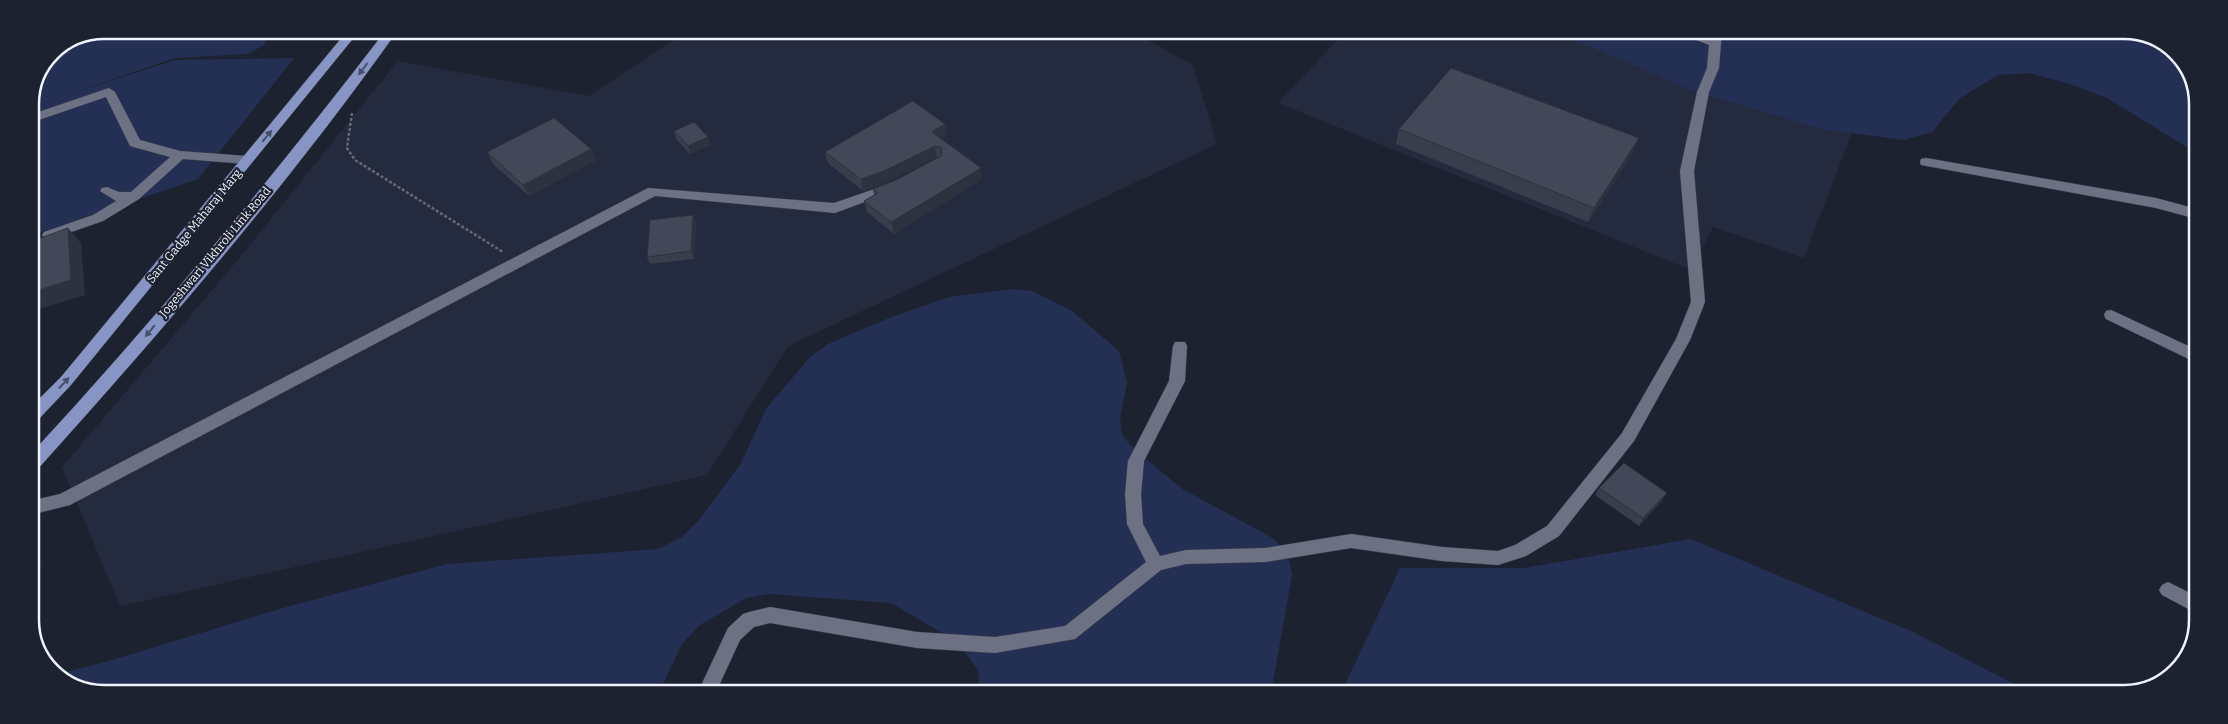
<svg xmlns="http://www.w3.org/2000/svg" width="2228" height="724" font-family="Bitter,serif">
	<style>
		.built { fill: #252b3f }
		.green { fill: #242f54 }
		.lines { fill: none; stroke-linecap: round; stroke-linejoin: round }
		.minor-casing { stroke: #3b3e4b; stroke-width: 1 }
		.major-casing { stroke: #3b3e4b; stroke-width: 1 }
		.path { stroke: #656a76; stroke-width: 2.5; stroke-dasharray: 3 2; stroke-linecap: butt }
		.minor { fill: #6c7283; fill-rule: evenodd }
		.major { fill: #8695c4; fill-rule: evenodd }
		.wall { fill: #393e4c }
		.shaded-wall { fill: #2e323e }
		.building { fill: #424858; stroke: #2e323e }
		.oneway { fill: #47506b }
		.labels { text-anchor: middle; stroke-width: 4.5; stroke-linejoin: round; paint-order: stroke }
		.street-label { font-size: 12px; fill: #f0f4fe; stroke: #1d2230 }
		.rim { fill: none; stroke: #f0f4fe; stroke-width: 2.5 }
	</style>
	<rect width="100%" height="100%" fill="#1d2230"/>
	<g class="built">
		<path d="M687 31H1131L1193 65 1217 144 788 346 707 475 120 606 62 467 241 256 398 61 589 96Z"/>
		<path d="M1345 32H1662L1865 98 1804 258 1713 227 1691 270 1278 103Z"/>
	</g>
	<g class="green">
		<path d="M103 30H213L266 40 264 45 248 54 175 58 69 94 175 60 294 58 198 179 30 236V103L52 51Z"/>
		<path d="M1556 32 2144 33 2180 55 2198 98V154L2107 98 2070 84 2029 73 1998 75 1960 98 1932 132 1904 140 1821 129 1691 90Z"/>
		<path d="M1013 289 1032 291 1071 310 1119 351 1127 383 1120 418 1122 435 1136 451 1184 490 1271 537 1288 553 1292 575 1271 693H980L978 670 965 652 951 638 891 603 769 594 746 598 700 625 682 644 659 692 84 691 57 674 109 661 283 608 447 564 658 549 682 537 699 520 740 465 766 409 810 357 828 344 889 318 949 297Z"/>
		<path d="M1691 539 1913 632 2034 694 1341 693 1400 568H1524Z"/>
	</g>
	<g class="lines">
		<g class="minor-casing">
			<g id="minor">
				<path d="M1676 32H1694L1710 37V32H1722L1719 68 1709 92 1694 171 1705 302 1690 340 1634 441 1559 536 1526 556 1498 565 1442 561 1351 548 1266 562 1186 564 1161 570 1075 639 995 653 917 648 770 623 754 627 740 640 716 692H698L728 628 743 614 749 612 770 607 917 632 995 637 1065 626 1146 562 1127 524 1125 494 1128 461 1169 381 1173 346 1175 342H1185L1187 346 1185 381 1144 461 1141 494 1143 524 1160 556 1186 550 1266 548 1351 534 1442 547 1498 551 1515 545 1547 526 1622 433 1676 339 1691 302 1680 171 1697 92 1707 68 1709 45Z"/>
				<path d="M109 88 115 92 140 140 180 151 247 156 253 160 247 164 183 159 139 199 103 221 54 238H44L42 235 44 232 93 215 116 201 100 191 102 188 107 187 119 192H131L170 157 130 146 106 97 30 123V115Z"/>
				<path d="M1926 158 2156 198 2197 209V219L2156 208 1921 165 1920 162 1921 159Z"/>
				<path d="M892 183 899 187 897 190 835 213 655 196 70 505 30 515V501L60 494 648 188 834 203Z"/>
				<path d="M2111 310 2197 350V363L2106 319 2104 315 2106 311Z"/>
				<path d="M2168 582 2196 596V613L2162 595 2159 590 2162 585Z"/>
			</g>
		</g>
		<g class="major-casing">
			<g id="major">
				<path d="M348 30H360L71 385 36 422 30 424V408L61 377Z"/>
				<path d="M386 30H398C288 185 163 330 36 471L30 473V455C156 319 273 177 386 30Z"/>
			</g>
		</g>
		<path class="path" d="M352 113 347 148 355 160 503 252"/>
		<use href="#minor" class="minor"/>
		<use href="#major" class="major"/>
	</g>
	<g class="wall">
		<path d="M945 124 947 135 941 139 982 179 894 234 867 212 864 201 874 195 873 189 896 180 938 158 936 157 886 182 863 191 828 163 825 152Z"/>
		<path d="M1399 129 1633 153 1588 222 1396 144Z"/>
		<path d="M674 131 708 137 711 145 690 154 676 139Z"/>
		<path d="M591 149 596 160 529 196 493 164 487 152Z"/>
		<path d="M693 215 696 223 694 259 650 264 647 257Z"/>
		<path d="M1599 488 1663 500 1639 526 1595 495Z"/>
	</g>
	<g class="shaded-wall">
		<path d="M945 124 947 135 933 143 932 132Z"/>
		<path d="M708 137 711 145 690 154 688 146Z"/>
		<path d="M1639 138 1633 153 1588 222 1594 208Z"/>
		<path d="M935 146 936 157 886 182 863 191 861 179Z"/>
		<path d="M591 149 596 160 529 196 523 185Z"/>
		<path d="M981 168 982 179 894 234 891 222Z"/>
		<path d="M693 215 696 223 694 259 691 251Z"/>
		<path d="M68 228 81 243 85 295 30 312V293Z"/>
		<path d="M1667 493 1663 500 1639 526 1643 518Z"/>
		<path d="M30 556 42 565 30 577Z"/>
	</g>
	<g class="building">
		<path d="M1451 68 1639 138 1594 208 1399 129Z"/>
		<path d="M913 101 945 124 932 132 981 168 891 222 864 201 878 193 873 189 896 180 941 156 942 148 935 146 884 171 861 179 825 152Z"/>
		<path d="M554 118 591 149 523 185 487 152Z"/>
		<path d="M694 122 708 137 688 146 674 131Z"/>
		<path d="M693 215 691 251 647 257 650 220Z"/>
		<path d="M68 228 71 280 30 293V242Z"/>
		<path d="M1624 463 1667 493 1643 518 1599 488Z"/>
	</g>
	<defs><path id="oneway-solid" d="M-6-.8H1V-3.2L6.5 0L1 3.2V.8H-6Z" transform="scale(1.25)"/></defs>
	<g class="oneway">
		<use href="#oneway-solid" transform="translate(363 69) rotate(127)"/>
		<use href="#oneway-solid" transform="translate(267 136) rotate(-51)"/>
		<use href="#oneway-solid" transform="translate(150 331) rotate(130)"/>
		<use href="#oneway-solid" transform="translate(64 383) rotate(-47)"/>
	</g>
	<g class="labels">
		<g class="street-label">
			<text transform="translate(194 226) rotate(-51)" y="4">Sant Gadge Maharaj Marg</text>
			<text transform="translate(215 252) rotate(-50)" y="4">Jogeshwari Vikhroli Link Road</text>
		</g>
	</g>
	<path d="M0 0H2228V724H0ZM104 39H2124A65 65 0 0 1 2189 104V620A65 65 0 0 1 2124 685H104A65 65 0 0 1 39 620V104A65 65 0 0 1 104 39Z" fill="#1d2230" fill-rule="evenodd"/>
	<path class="rim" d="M104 39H2124A65 65 0 0 1 2189 104V620A65 65 0 0 1 2124 685H104A65 65 0 0 1 39 620V104A65 65 0 0 1 104 39Z"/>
</svg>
